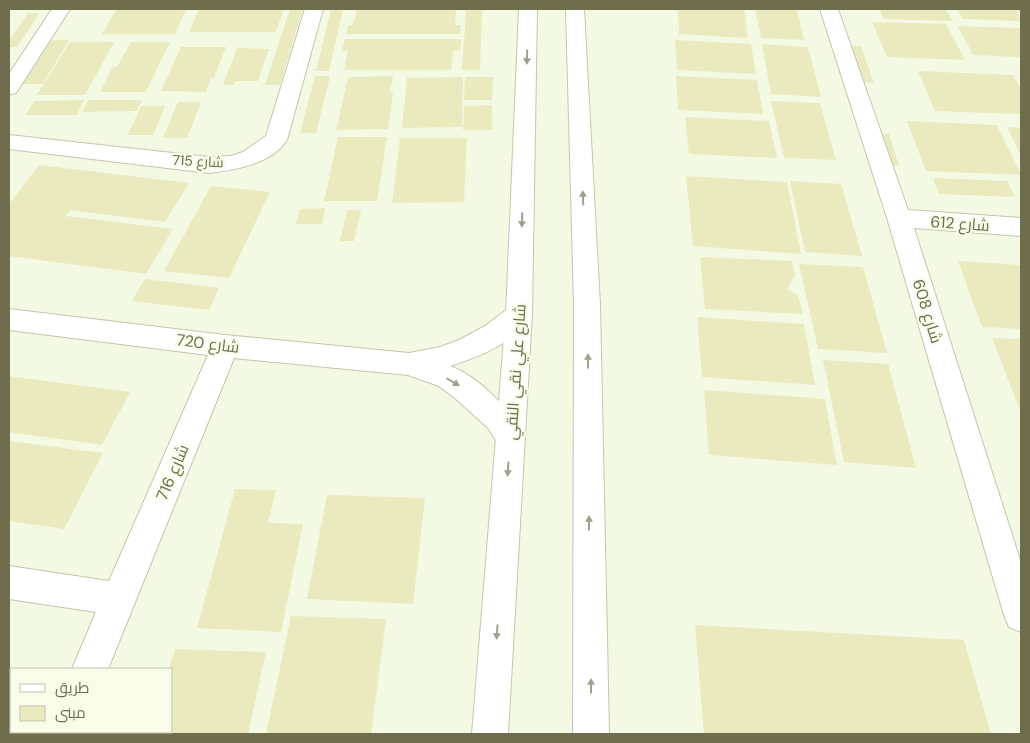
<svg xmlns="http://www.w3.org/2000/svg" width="1030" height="743" font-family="'DM Sans',Cairo,sans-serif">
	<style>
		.building { fill: #e9ebbf }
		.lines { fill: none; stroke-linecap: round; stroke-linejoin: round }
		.street-casing { stroke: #c4c6aa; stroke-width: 2 }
		.secondary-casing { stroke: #c6c8a7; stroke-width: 2 }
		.street { fill: #fff; fill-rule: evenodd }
		.secondary { fill: #fff; fill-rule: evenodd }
		.oneway { fill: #a1a18b }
		.labels { text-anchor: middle; stroke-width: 4.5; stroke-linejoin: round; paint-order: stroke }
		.far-street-label { font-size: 14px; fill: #6e6e4d; stroke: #f8fce9 }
		.street-label { font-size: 16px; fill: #6e6e4d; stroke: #f8fce9 }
	</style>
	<rect width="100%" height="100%" fill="#f4f9e4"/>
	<g class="building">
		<path d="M199 9H284L276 32H189Z"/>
		<path d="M290 9H303L280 85H265Z"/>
		<path d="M331 9H343L329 71H316Z"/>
		<path d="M357 9H456L455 25H461L460 34H346L348 25H353Z"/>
		<path d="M466 9H482L480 70H462Z"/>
		<path d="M678 9H744L748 38 679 34Z"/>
		<path d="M755 9H797L804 40 761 38Z"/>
		<path d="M879 9H946L953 21 884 19Z"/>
		<path d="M957 9H1020L1021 11H1017L1021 21 963 19Z"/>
		<path d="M116 10H186L175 34H102Z"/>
		<path d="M28 13H40L17 47H9V41Z"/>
		<path d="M872 22 946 24 965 60 887 57Z"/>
		<path d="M958 26 1021 28V57L973 55Z"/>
		<path d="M345 39H461L460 51H453L451 70H344L348 51H342Z"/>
		<path d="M51 40H69L43 84H23Z"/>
		<path d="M675 40 751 44 756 74 677 70Z"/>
		<path d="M70 42H114L85 95H37Z"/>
		<path d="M131 42H170L146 92H100L113 67H117Z"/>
		<path d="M762 44 808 47 821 97 771 94Z"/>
		<path d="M846 46H861L874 83 858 82Z"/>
		<path d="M181 47H226L214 78H211L206 92 161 91Z"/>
		<path d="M237 48 269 49 258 81H235L233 85H223Z"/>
		<path d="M918 71 1013 75 1021 89V114L935 111Z"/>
		<path d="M315 76H330L316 133H300Z"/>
		<path d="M393 76 390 92H393L388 129 336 130 348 77Z"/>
		<path d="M676 76 757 80 763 114 678 110Z"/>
		<path d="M463 77 462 127 402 128 407 78Z"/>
		<path d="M465 77H493L492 100H464Z"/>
		<path d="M84 100 77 115H26L34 101Z"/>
		<path d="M88 100H142L137 111 82 112Z"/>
		<path d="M771 101 820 103 836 160 784 158Z"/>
		<path d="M178 102H201L187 138H163Z"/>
		<path d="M492 105V130H463L464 106Z"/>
		<path d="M141 106H165L153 135H128Z"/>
		<path d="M685 117 769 121 777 158 689 154Z"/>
		<path d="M907 121 997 125 1021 175 926 171Z"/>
		<path d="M1007 127 1021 128V156Z"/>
		<path d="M874 133 889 134 899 166 883 165Z"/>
		<path d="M338 137H387L377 201H324Z"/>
		<path d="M400 138H467L464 202 392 203Z"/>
		<path d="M39 165 189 183 165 222 70 210 66 216 173 229 146 274 9 256V204Z"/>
		<path d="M686 176 787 182 801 254 693 246Z"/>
		<path d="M933 178 1007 181 1015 197 939 194Z"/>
		<path d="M790 181 841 184 862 256 805 252Z"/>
		<path d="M211 186 270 192 229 278 164 271Z"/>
		<path d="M325 208 322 224H296L300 209Z"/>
		<path d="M347 210H361L354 241H340Z"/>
		<path d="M700 257 792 261 795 275 787 290 798 295 803 314 705 309Z"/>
		<path d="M958 261 1021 265V329L982 327Z"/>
		<path d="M799 264 863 267 887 353 818 349Z"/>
		<path d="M145 279 219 288 209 310 132 301Z"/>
		<path d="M697 317 804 324 815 385 702 377Z"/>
		<path d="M992 338 1021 339V413Z"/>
		<path d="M823 360 888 364 916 468 844 462Z"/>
		<path d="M9 376 130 392 102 445 9 432Z"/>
		<path d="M704 390 825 399 837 465 709 455Z"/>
		<path d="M9 441 103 453 64 529 9 521Z"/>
		<path d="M235 489 276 490 268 523 303 524 281 632 197 628Z"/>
		<path d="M327 495 425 498 413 604 307 599Z"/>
		<path d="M291 616 386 619 371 734H266Z"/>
		<path d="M695 625 964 640 991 734H704Z"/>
		<path d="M175 649 266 652 248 734H150L151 732H171V669H169Z"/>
	</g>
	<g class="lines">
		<g class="street-casing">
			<g id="street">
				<path d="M52 9H70L16 93 9 95V74Z"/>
				<path d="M305 9H323L287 140C272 164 235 170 209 173L9 149V135L209 157 231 156 243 152 266 136Z"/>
				<path d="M820 9H838L908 210 1021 218V236L914 228 1021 563V632L1009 627 1004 615 887 218Z"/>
				<path d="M519 304 528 307 532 314C518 342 478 357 450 366 479 377 512 410 525 438L520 447 510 451 500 447 488 428 456 399 439 386 408 375 234 358 108 669H72L96 612 9 599V566L109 581 208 355 9 330V309L225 335 409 353 440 347 459 340 485 326 510 307Z"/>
				<rect x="47" y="732" width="37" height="2"/>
			</g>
		</g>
		<g class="secondary-casing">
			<g id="secondary">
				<path d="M519 9H537L532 314 508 734H472L506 314Z"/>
				<path d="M566 9H584L600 305 609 734H573L574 305Z"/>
			</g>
		</g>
		<use href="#street" class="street"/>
		<use href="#secondary" class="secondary"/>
	</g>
	<defs><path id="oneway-solid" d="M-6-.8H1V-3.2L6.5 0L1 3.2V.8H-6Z" transform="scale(1.25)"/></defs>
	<g class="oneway">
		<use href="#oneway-solid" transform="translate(527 57) rotate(92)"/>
		<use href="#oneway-solid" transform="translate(583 198) rotate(-92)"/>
		<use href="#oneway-solid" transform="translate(522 220) rotate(92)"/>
		<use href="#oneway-solid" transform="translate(588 361) rotate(-90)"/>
		<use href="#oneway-solid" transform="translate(453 382) rotate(30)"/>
		<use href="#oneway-solid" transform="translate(508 469) rotate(94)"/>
		<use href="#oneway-solid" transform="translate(589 523) rotate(-90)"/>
		<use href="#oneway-solid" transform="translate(497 632) rotate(94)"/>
		<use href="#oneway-solid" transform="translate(591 686) rotate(-90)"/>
	</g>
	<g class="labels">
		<g class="far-street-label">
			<text transform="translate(198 161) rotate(3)" y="5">شارع 715</text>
		</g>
		<g class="street-label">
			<text transform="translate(960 223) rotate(4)" y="6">شارع 612</text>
			<text transform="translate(928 311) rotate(73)" y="6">شارع 608</text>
			<text transform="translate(208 343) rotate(7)" y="6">شارع 720</text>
			<text transform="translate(515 372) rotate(-86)" y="6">شارع علي نقي النقي</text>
			<text transform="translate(172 472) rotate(-67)" y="6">شارع 716</text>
		</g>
	</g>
	<rect width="1030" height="743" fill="none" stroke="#6e6e4d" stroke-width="20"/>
	<rect x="10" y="668" width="162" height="65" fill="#f8fce9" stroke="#c1c3ab"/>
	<rect x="20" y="684" width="25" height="8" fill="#ffffff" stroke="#c1c3ab"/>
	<text x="55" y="693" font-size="15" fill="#6e6e4d">طريق</text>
	<rect x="20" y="706" width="25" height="15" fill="#e9ebbf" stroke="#c1c3ab"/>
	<text x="55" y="718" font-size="15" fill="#6e6e4d">مبنى</text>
</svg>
